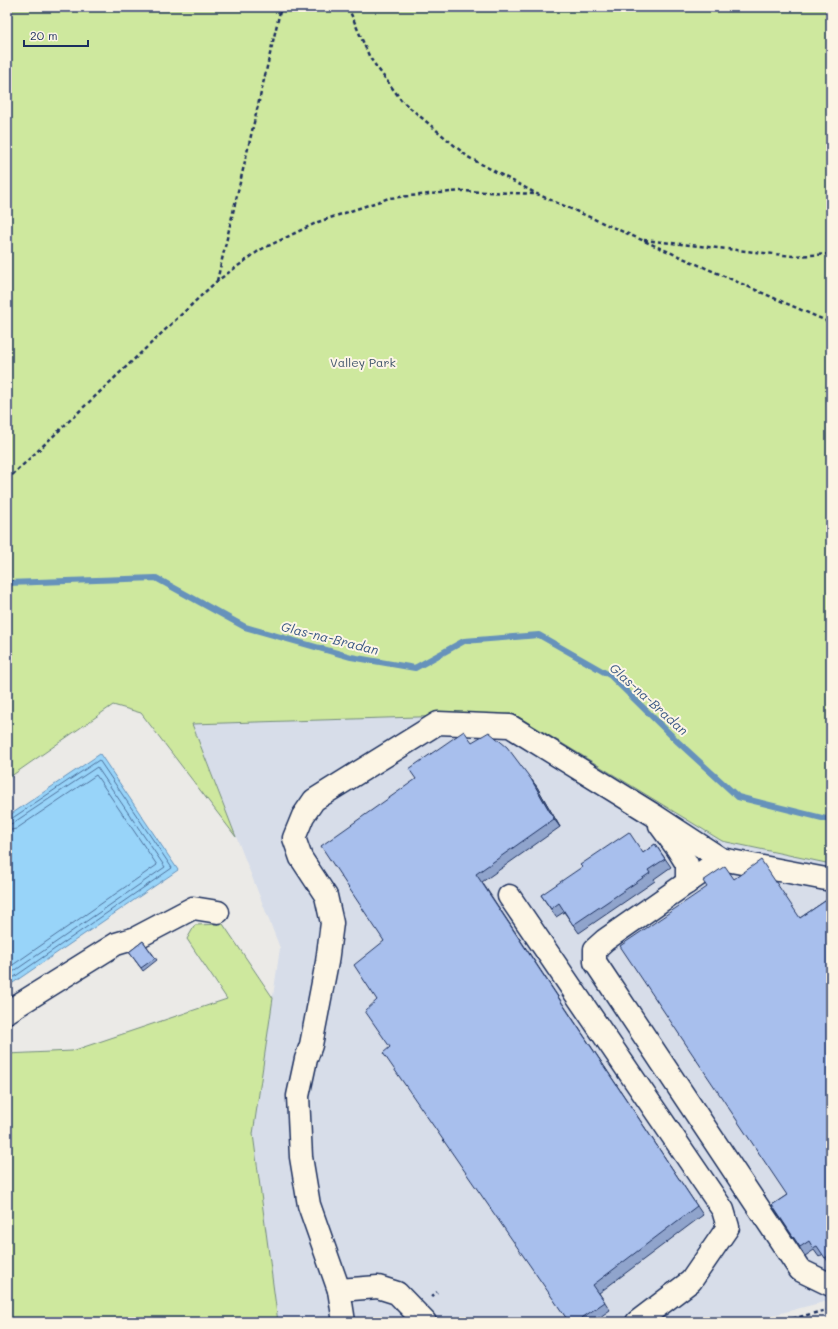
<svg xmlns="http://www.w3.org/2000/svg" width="838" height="1329" font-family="Mali,sans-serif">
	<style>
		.built { fill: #d7dde9 }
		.green { fill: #cee89e; stroke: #748c7e }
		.water { fill: #98d4f9; stroke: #6692bb }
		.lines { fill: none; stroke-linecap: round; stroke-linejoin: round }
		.shore { stroke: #4d719c; stroke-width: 1 }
		.stream { stroke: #6692bb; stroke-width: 6 }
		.minor-casing { stroke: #1b2f5e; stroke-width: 25 }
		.path { stroke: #1b2f5e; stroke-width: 2.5; stroke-dasharray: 4 3; stroke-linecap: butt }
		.minor { stroke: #fcf5e5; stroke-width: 22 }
		.wall { fill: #90a4cc; stroke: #1b2f5e }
		.shaded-wall { fill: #7686a6; stroke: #1b2f5e }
		.building { fill: #a8bfed; stroke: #1b2f5e }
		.labels { text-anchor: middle; stroke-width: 4; stroke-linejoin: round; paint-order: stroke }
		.park-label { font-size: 12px; fill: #3f546b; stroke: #fcf5e5 }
		.water-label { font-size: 13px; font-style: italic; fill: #3a5885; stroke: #fcf5e5 }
	</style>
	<rect width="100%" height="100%" fill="#ebeae7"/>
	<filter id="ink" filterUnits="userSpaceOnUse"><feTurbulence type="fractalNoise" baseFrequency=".025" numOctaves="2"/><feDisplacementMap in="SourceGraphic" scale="8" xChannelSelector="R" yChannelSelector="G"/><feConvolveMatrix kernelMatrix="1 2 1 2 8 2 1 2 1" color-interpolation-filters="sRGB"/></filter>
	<g filter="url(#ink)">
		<path class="built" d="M514 714 722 841 831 864V1300L766 1317 730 1322H278L253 1134 280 948 192 724Z"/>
		<g class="green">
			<path d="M7 7H831V864L722 841 514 714 192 724 236 837 141 713 113 705 7 779Z"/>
			<path d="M223 924 273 998 253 1134 278 1322H7V1054L72 1051 227 999 187 939 195 925Z"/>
		</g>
		<path class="water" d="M100 754 178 870 7 987V817Z"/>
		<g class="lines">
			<g class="shore">
				<path d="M7 820 11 819 99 760 172 868 7 982"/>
				<path d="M7 825 13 823 97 767 165 867 7 976"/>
				<path d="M7 831 16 829 96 775 157 865 7 969"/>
			</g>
			<path class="stream" d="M7 583 156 578 245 627 351 657 415 668 464 641 539 635 611 676 678 742 738 797 826 819 831 817"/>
			<g class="minor-casing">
				<g id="minor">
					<path d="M660 825 677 848 687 864V883"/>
					<path d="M721 859 605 940 595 949V962L800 1270 831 1285"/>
					<path d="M509 896 723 1210 728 1227 691 1281 637 1322"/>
					<path d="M7 1012 116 944 136 938 193 908 218 912"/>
					<path d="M339 1290 378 1287 397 1293 425 1322"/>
					<path d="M344 1322 339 1290 309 1205 301 1157 298 1096 306 1059 311 1045 327 962 332 923 326 896 301 858 294 838 303 816 314 800 438 723 510 726 652 814 721 859 831 880"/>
				</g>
			</g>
			<g class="path">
				<path d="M348 7 370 58 402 101 468 157 537 194 831 323"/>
				<path d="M644 240 793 256 831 254"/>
				<path d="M217 281 281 7"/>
				<path d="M7 480 205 292 217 281 260 250 318 222 389 198 461 191 537 194"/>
				<path d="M431 1297 437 1292"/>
				<path d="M379 1322 392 1320"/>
				<path d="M779 1322 831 1309"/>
			</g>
			<use href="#minor" class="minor"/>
		</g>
		<g class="wall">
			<path d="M472 742 531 779 537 787 560 827 482 882 703 1215 599 1293 610 1310 593 1322H569L390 1047 377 1000 384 941Z"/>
			<path d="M655 844 671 867 654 879 655 881 579 933 564 912 556 917 541 895 643 853Z"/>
			<path d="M831 897V1266L823 1254 819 1257 814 1250 805 1256 772 1205 787 1195 800 918Z"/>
			<path d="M143 941 157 960 143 971 129 952Z"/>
		</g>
		<path class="shaded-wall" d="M531 779 537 787 560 827 554 819Z"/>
		<g class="building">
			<path d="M464 731 472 742 489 732 507 747 531 779 554 819 476 874 697 1206 593 1285 605 1302 576 1322H569L383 1053 390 1047 365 1011 377 1000 354 965 384 941 321 846 416 779 409 769Z"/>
			<path d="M629 832 643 853 655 844 665 859 648 870 650 873 573 925 559 903 551 909 541 895 582 867 580 865Z"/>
			<path d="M761 860 800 918 831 897V1254L825 1258 817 1246 813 1248 809 1241 800 1247 772 1205 787 1195 620 946 707 887 703 881 725 866 734 879Z"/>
			<path d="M143 941 155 958 141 968 129 952Z"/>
		</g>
	</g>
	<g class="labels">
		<g class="park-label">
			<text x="363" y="367">Valley Park</text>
		</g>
		<g class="water-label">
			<text transform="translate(330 638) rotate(14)" y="5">Glas-na-Bradan</text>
			<text transform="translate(649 699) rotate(42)" y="5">Glas-na-Bradan</text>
		</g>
	</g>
	<rect width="838" height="1329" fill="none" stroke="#fcf5e5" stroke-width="24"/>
	<rect x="12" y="12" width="814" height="1305" fill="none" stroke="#1b2f5e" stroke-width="1.5" filter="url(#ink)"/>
	<path d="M24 40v6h64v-6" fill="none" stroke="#1b2f5e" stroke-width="2"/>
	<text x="30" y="40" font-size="12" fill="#1b2f5e" stroke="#fcf5e5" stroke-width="3" paint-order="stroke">20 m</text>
</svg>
